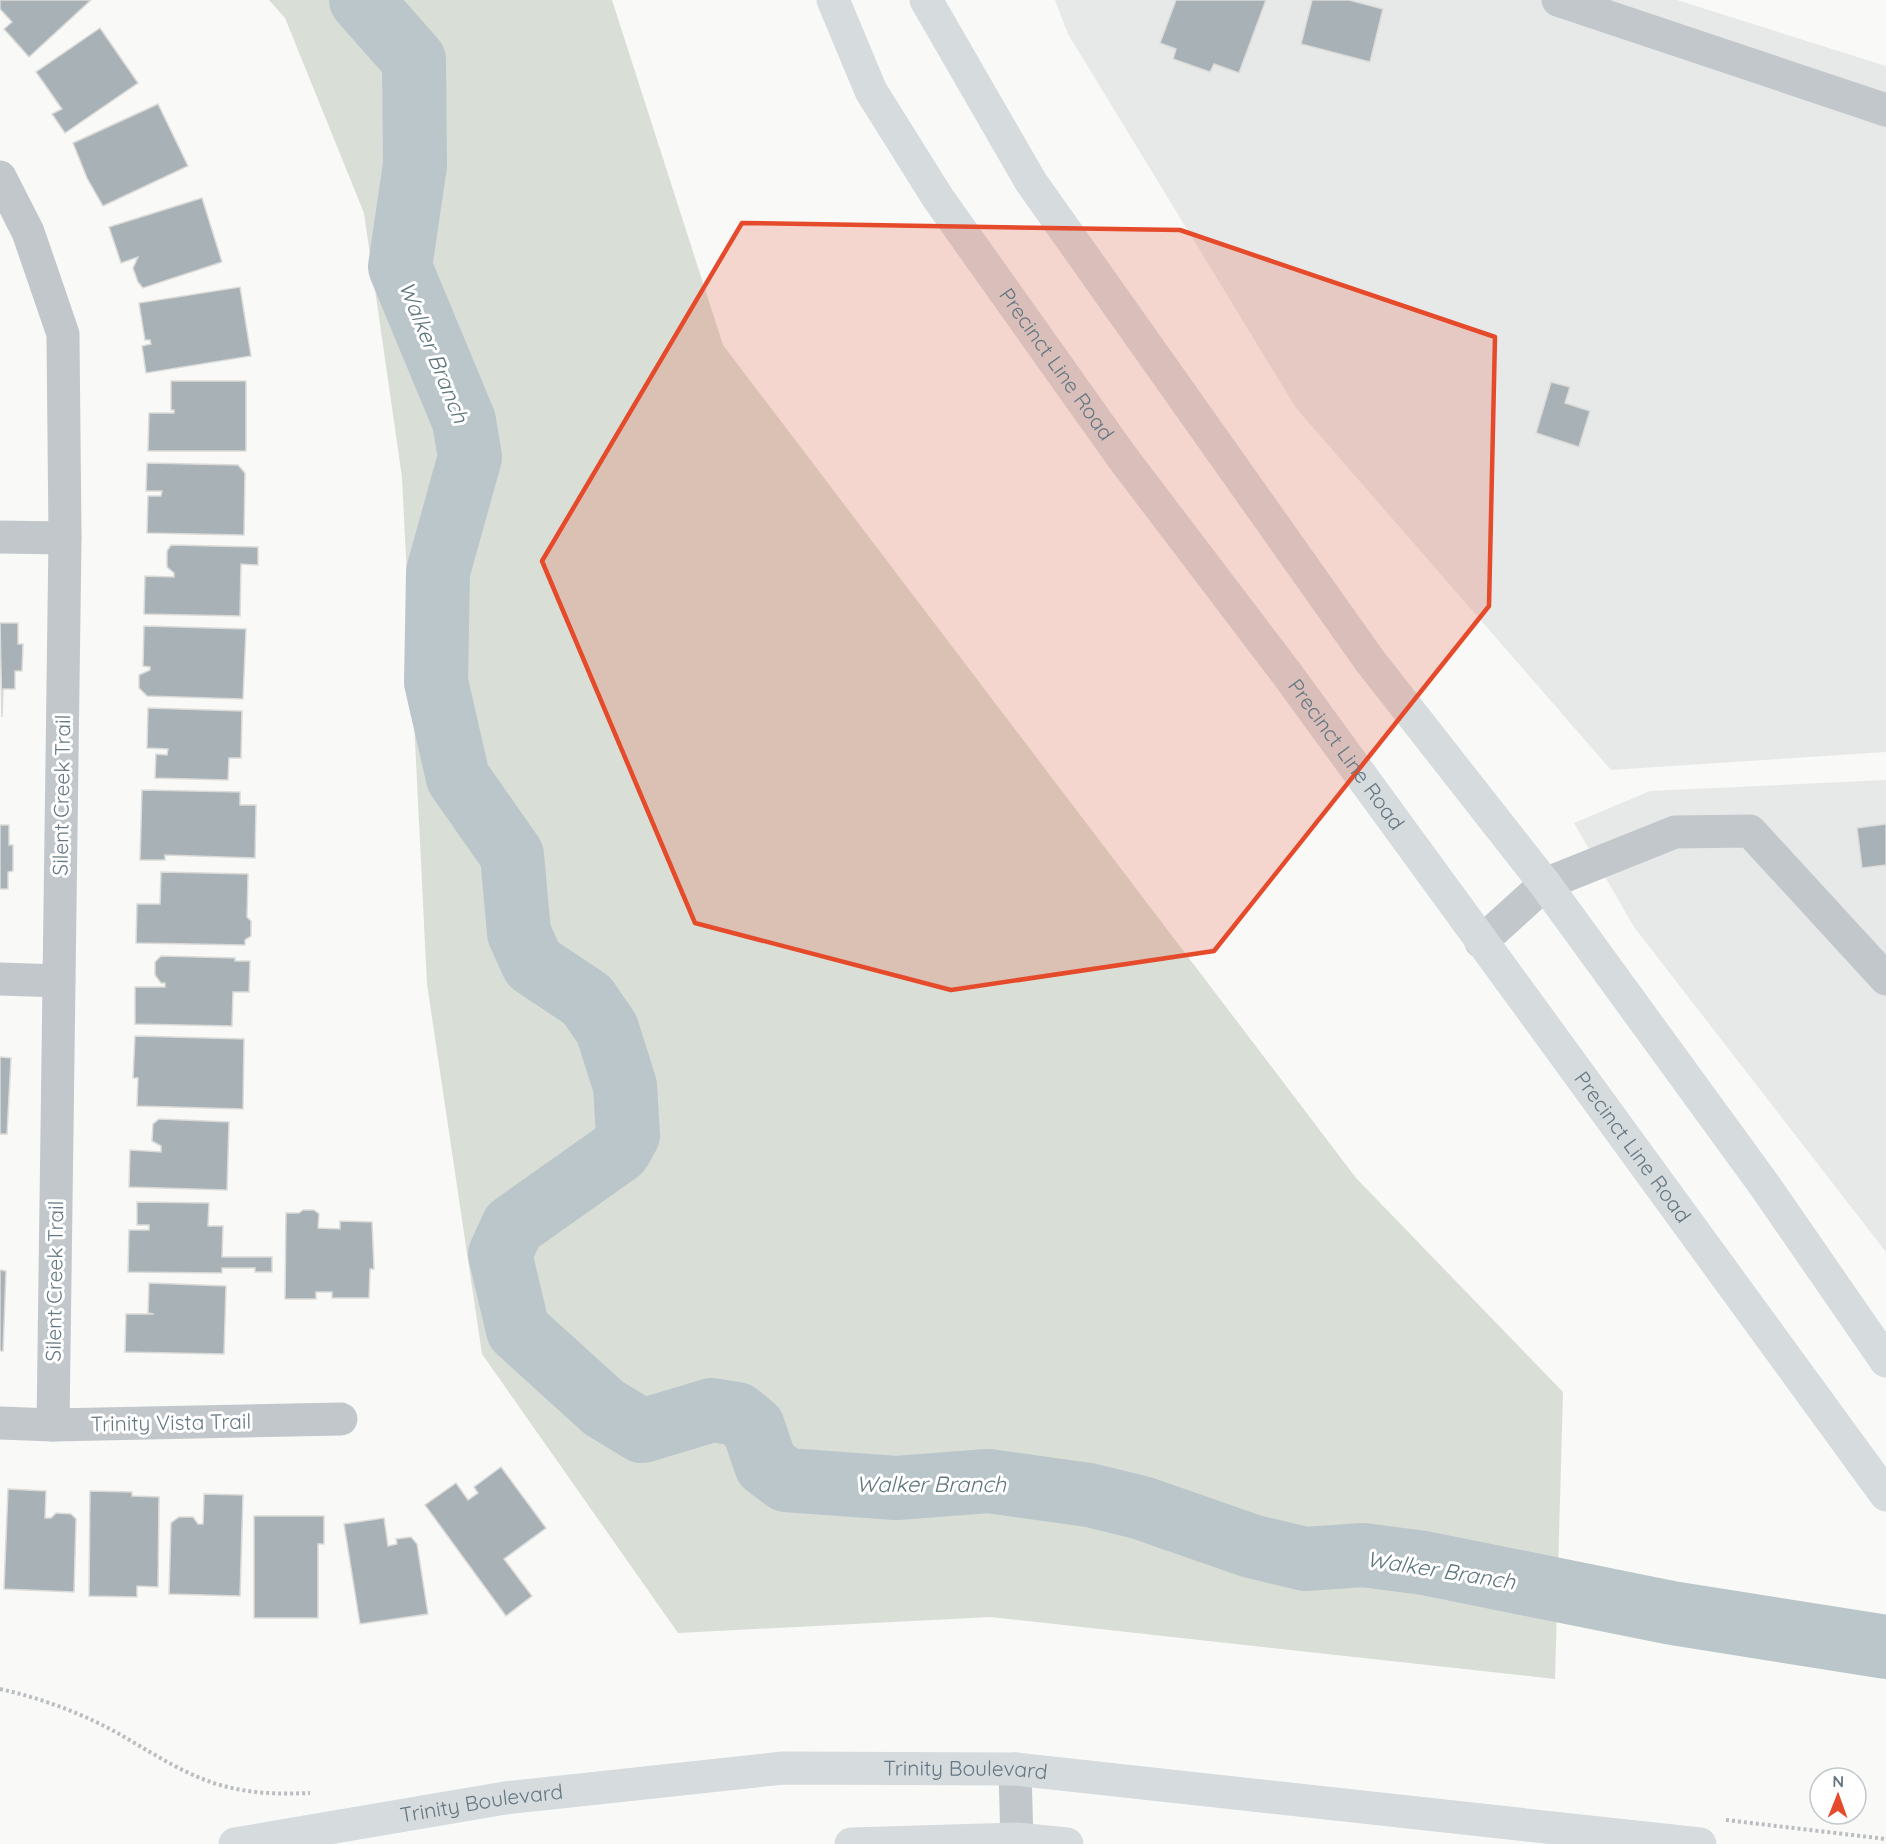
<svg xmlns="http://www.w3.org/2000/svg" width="1886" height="1844" font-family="Quicksand,sans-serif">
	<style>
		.built { fill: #e7e9e8 }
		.green { fill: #d9ded6 }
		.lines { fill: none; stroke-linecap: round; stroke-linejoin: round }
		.river { stroke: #bac6ca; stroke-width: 64 }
		.building { fill: #a7b1b6; stroke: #dbdbd9; stroke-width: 1.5 }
		.path { stroke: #babec1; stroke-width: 4; stroke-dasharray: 3 3; stroke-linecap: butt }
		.minor { stroke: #c2c7cb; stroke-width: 33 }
		.major { stroke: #d6dbde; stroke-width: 33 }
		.marked { fill: #e54a2b; fill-opacity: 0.2; stroke: #e54a2b; stroke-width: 4.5; stroke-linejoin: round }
		.labels { text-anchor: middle; stroke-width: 6; stroke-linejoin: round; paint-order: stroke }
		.street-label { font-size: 21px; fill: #647782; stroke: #fff }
		.water-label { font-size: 22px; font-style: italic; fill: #5e767c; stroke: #fff }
	</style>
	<rect width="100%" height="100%" fill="#f9f9f7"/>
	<g class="built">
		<path d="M1055 0H1677L1886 66V752L1611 770 1296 408 1068 34Z"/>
		<path d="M1886 780V1252L1634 927 1574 823 1650 791Z"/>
	</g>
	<path class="green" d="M269 0H612L723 345 1356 1178 1563 1392 1555 1679 990 1617 678 1633 482 1354 427 984 402 477 364 213 285 18Z"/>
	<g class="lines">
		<path class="river" d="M361 0 414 60 415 165 400 267 464 421 470 457 438 572 436 682 458 778 512 855 519 933 533 964 587 1000 607 1029 625 1086 628 1135 619 1151 513 1226 500 1254 518 1330 604 1408 642 1431 712 1410 737 1414 753 1427 766 1465 786 1480 896 1488 988 1481 1089 1495 1142 1508 1251 1546 1305 1559 1363 1555 1424 1563 1672 1613 1886 1647"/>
	</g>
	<g class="building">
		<path d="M0 0H91L29 57 4 29 12 22 0 9Z"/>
		<path d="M1176 0H1266L1239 73 1214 64 1210 72 1173 59 1176 49 1160 43Z"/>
		<path d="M1312 0H1349L1383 9 1370 62 1301 44Z"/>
		<path d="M100 28 138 83 65 133 52 114 62 109 36 72Z"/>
		<path d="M158 104 188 166 103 206 87 178 73 143Z"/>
		<path d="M202 198 222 262 143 288 138 282 133 268 138 257 121 263 109 227Z"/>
		<path d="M240 287 251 356 146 373 142 346 151 344 150 340H145L139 303Z"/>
		<path d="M171 381H246V451H148L149 413H174V410H171Z"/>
		<path d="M1551 382 1570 387 1565 403 1590 411 1579 447 1536 433Z"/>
		<path d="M147 463 238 465 245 473 244 535 147 533 148 496H161L162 491H146Z"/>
		<path d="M171 545 258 547V565L241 564 240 616 144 614 145 576 174 577V573L167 567V551Z"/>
		<path d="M0 623H18V644H23L22 671H15V689H3L2 717Z"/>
		<path d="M144 626 246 629 243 699 147 696 139 688V675L150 670V667L143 666Z"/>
		<path d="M148 708 242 711 241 758H229L228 780 155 778 156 754 167 755 168 749 147 748Z"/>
		<path d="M142 790 240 792V805H256L255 858 165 855V860H140Z"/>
		<path d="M1886 824V865L1862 868 1857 828Z"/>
		<path d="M0 825H9V845H13V871L8 872V889H0Z"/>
		<path d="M161 872 248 874 247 917 251 921V936L245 940V945L136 943 137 904H160Z"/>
		<path d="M161 956 235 958V961H250L249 992H233L232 1026 135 1024V987H165V983H161L155 975V962Z"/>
		<path d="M135 1036 244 1039 243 1109 137 1106 138 1078H133Z"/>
		<path d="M0 1057 11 1058 7 1134H0Z"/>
		<path d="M159 1119 229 1122 227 1190 129 1187 130 1150 161 1152V1146L152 1141 153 1124Z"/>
		<path d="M137 1202 209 1203 208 1226H223L222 1257H272V1272H255V1268H222V1273L128 1272 129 1230H149V1225H137Z"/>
		<path d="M303 1210H314L319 1214 318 1228 340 1229V1221L372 1222 374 1269H370L369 1298H332V1292H316V1299H285L286 1213H299Z"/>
		<path d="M0 1270 6 1271 3 1351H0Z"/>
		<path d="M149 1283 226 1286 224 1354 125 1352 126 1314H154L148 1313Z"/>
		<path d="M501 1467 546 1528 504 1559 532 1596 506 1616 425 1505 456 1483 468 1500 478 1493 474 1487Z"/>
		<path d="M8 1489 46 1491 45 1518H51L56 1513 71 1514 76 1519 74 1592 4 1589Z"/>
		<path d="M90 1491 132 1492V1496L159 1497 158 1587 137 1586V1597L89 1596Z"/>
		<path d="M204 1494 243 1495 240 1596 169 1594 171 1523 179 1517H193L198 1524H203Z"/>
		<path d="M254 1516H324V1544H318V1618H254Z"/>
		<path d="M384 1518 388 1546 397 1544 396 1539 411 1537 417 1544 428 1614 360 1624 344 1524Z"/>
	</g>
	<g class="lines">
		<g class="path">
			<path d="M0 1689C40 1698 76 1711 112 1730 150 1751 189 1779 232 1788 258 1794 283 1794 310 1793"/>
			<path d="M1726 1820 1886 1839"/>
		</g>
		<g class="minor">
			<path d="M1558 0 1886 110"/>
			<path d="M0 177 28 232 63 334 65 538 53 1425"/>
			<path d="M0 537 65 538"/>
			<path d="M1481 942 1545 884 1675 832 1750 831 1886 979"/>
			<path d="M0 979 59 981"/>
			<path d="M0 1423 53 1425 341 1419"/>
			<path d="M1015 1769 1017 1844"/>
		</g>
		<g class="major">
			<path id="s1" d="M833 0 871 91 938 198 1122 457 1287 674 1886 1495"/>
			<path d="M926 0 1031 182 1370 661 1545 884 1765 1186 1886 1361"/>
			<path id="s2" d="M235 1844 505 1798 783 1768 1015 1769 1700 1844"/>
			<path d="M851 1844 1017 1839 1067 1844"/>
		</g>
	</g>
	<path class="marked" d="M742 223 1180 230 1495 337 1489 606 1214 951 951 990 695 923 542 561Z"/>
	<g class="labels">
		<g class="street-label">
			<text dy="7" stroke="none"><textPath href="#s1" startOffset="429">Precinct Line Road</textPath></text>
			<text dy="7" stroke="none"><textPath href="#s1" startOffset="915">Precinct Line Road</textPath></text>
			<text transform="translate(62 795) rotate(-89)" y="7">Silent Creek Trail</text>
			<text dy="7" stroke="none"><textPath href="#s1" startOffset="1401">Precinct Line Road</textPath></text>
			<text transform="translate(55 1281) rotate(-89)" y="7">Silent Creek Trail</text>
			<text transform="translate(171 1423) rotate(-1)" y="7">Trinity Vista Trail</text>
			<text dy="7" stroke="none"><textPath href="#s2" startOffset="736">Trinity Boulevard</textPath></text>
			<text dy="7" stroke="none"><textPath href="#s2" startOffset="250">Trinity Boulevard</textPath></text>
		</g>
		<g class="water-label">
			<text transform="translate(434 352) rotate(68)" y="8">Walker Branch</text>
			<text x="931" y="1492">Walker Branch</text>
			<text transform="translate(1441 1570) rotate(9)" y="8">Walker Branch</text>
		</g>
	</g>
	<g transform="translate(1838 1796) rotate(1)"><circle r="28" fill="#ffffff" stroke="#c1c9cd" stroke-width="1.5"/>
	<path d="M0-4.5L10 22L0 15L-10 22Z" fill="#e54a2b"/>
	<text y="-9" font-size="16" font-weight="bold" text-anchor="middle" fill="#647782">N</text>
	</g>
</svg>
